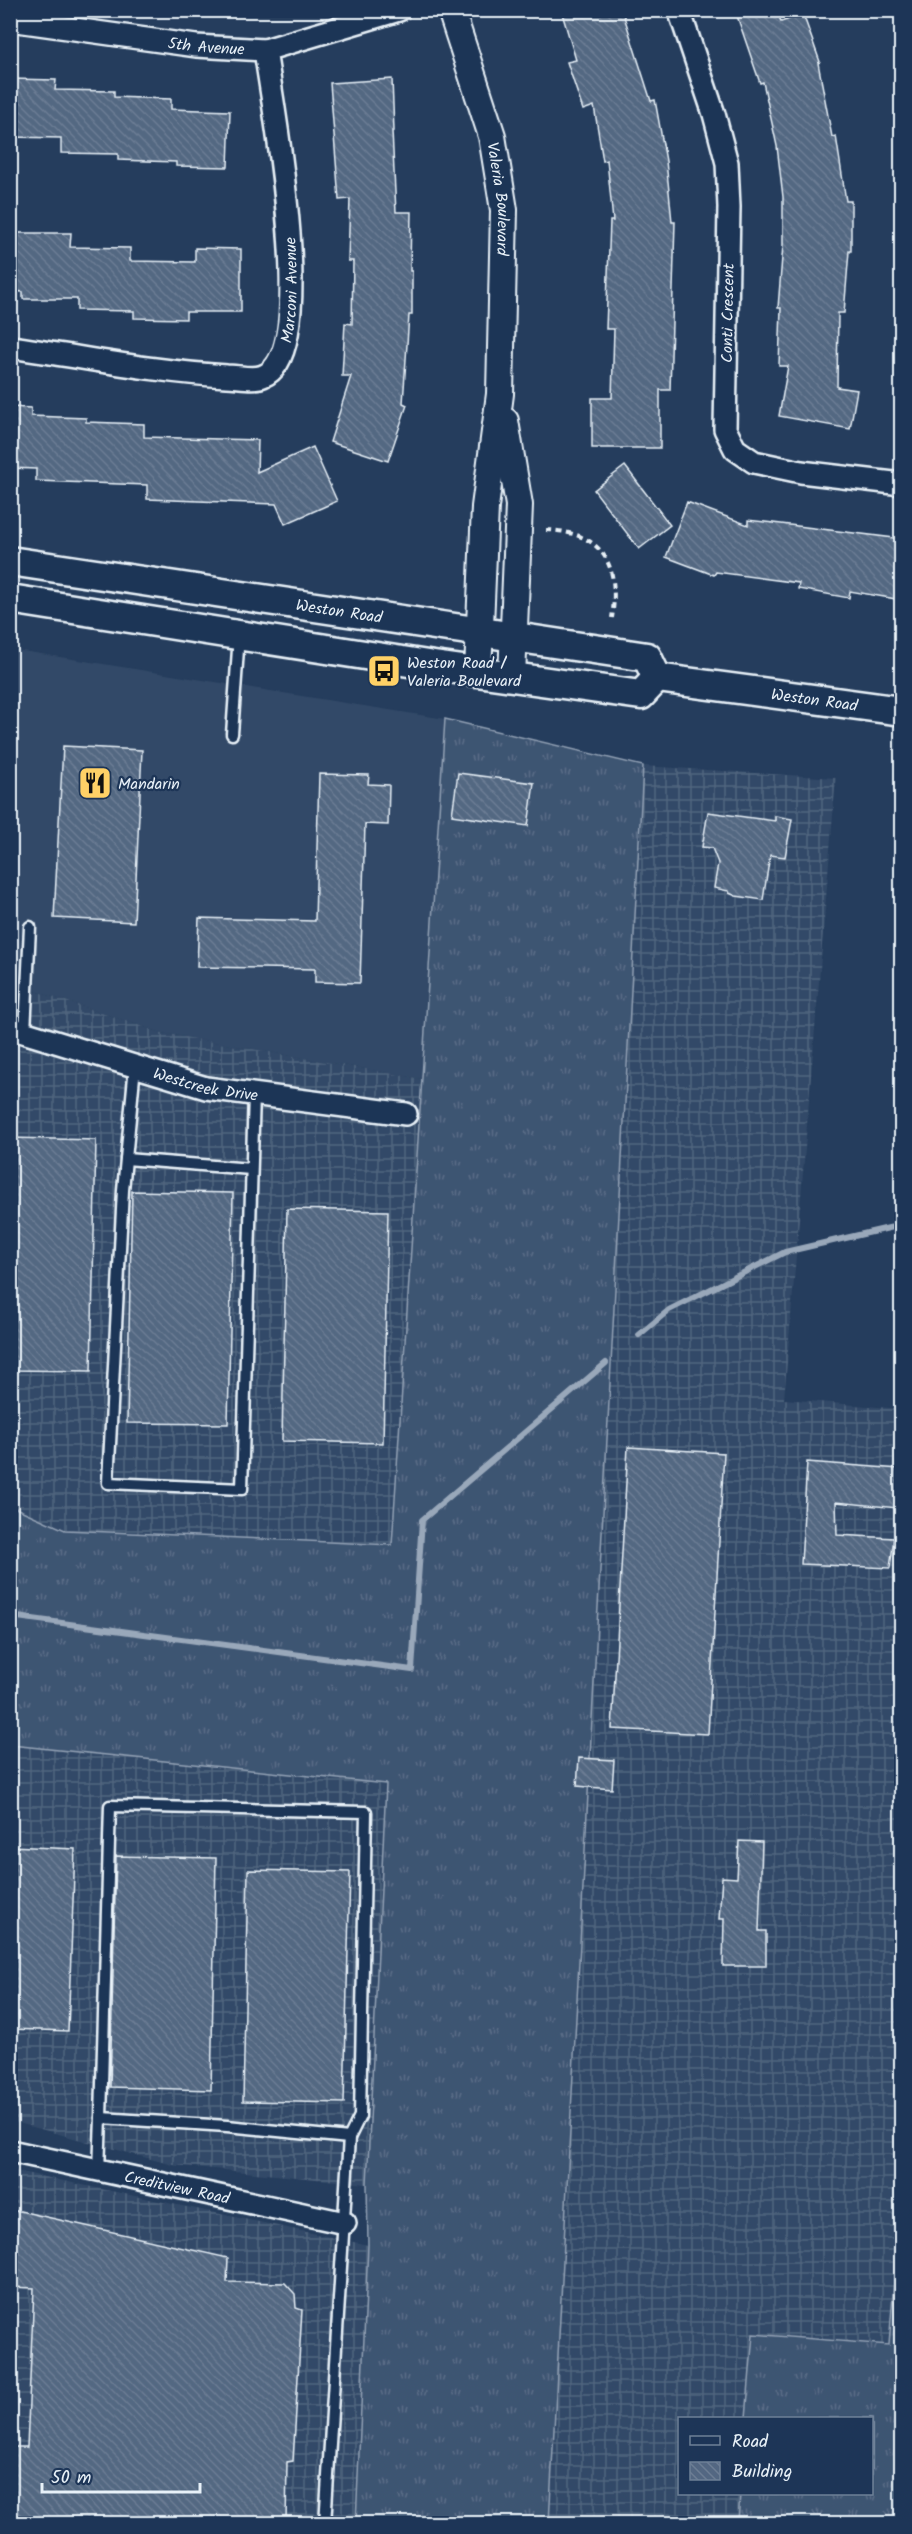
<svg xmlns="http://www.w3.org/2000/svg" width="912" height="2534" font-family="Kalam,sans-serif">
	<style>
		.built { fill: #334a68 }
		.industrial { fill: url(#industrial-grid) }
		.grass { fill: url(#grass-tufts); stroke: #93a2b5; stroke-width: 1.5 }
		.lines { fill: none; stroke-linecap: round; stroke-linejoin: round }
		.stream { stroke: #99a8ba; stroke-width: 6 }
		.building { fill: url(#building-back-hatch); stroke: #e8f1f8; stroke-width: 1.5 }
		.service-casing { stroke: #e8f1f8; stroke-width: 15 }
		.minor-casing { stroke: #e8f1f8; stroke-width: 26 }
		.tertiary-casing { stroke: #e8f1f8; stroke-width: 30 }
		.secondary-casing { stroke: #e8f1f8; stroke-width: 33 }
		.path { stroke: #e8f1f8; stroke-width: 4; stroke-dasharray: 6 4.5; stroke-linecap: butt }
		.service { stroke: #1d3557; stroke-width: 10 }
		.minor { stroke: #1d3557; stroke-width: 21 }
		.tertiary { stroke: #1d3557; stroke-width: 26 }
		.secondary { stroke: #1d3557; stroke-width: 28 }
		.labels { text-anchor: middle; stroke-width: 4.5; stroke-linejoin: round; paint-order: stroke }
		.street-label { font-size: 16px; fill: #e8f1f8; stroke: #1d3557 }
		.poi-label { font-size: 16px; fill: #e8f1f8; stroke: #1d3557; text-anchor: start }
	</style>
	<defs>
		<pattern id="industrial-grid" width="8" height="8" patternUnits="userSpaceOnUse" patternTransform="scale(1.5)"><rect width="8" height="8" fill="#334a68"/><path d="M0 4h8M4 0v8" fill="none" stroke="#51657e"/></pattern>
		<pattern id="grass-tufts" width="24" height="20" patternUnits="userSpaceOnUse" patternTransform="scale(1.5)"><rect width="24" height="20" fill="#3e5472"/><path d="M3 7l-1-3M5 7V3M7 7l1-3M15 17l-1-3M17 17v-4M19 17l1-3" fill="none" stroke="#5a6d87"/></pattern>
		<pattern id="building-back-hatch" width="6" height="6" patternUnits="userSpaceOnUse" patternTransform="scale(1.5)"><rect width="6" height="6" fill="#536782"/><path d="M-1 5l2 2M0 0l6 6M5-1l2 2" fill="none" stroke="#6c7d94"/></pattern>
	</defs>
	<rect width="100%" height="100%" fill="#253d5d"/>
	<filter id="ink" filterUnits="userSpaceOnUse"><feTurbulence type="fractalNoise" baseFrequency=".0167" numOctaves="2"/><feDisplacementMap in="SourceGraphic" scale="12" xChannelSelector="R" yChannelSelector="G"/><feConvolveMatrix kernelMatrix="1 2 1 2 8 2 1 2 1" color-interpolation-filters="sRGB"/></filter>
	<g filter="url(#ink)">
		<path class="built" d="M10 649 445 719 422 1079 162 1033 11 983Z"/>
		<g class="industrial">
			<path d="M643 766 836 778 784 1399 901 1409 902 2192 889 2345 754 2334 746 2418H680V2494H740L738 2523 549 2524Z"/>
			<path d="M11 983 162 1033 422 1079 392 1545 65 1530 11 1506Z"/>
			<path d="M10 1745 386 1784 367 2184 173 2165 11 2121Z"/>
			<path d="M11 2170 368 2245 356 2523 11 2524Z"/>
		</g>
		<g class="grass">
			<path d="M445 719 643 766 549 2523H356L368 2245 367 2184 386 1784 11 1745V1506L65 1530 392 1545Z"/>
			<path d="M901 2192V2523H738L740 2494H872V2418H746L753 2334 889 2345Z"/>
		</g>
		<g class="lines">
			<g class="stream">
				<path d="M639 1335 669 1310 785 1252 902 1225"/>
				<path d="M10 1616 412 1670 422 1520 606 1363"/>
			</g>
		</g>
		<g class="building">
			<path d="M561 10H622L651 101 655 100 666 161 672 222H675L670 390H660V448H592V398H612L614 329H606L610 221H613L607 160 603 161 594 106 583 110 567 62 576 60Z"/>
			<path d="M735 10H777L781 22 803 14 820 62 818 63 832 137 836 136 846 201H851V251H849L844 313H838L837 387 857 390 850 429 779 416 788 366H779L781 308H778L783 245V197L777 146 763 82 760 83Z"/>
			<path d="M10 79 56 80 55 90 114 91V97L171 99V109L230 111 228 167 176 166V162L118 160V154L61 153V138L10 137Z"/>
			<path d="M392 79 394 131H392L396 212H411L410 271H412V315H409L403 403 407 405 388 461 330 442 351 376H342L345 323 352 324 353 261H348L350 199 339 200 330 83Z"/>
			<path d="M10 233H71L70 247 130 248V261L195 262V248L241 249V312H186V319L134 318V311L77 310V299H23V292L10 291Z"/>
			<path d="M10 407 31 408V416L86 418V422L144 424V437L258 440 257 472 313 447 337 501 285 524 276 504 147 499V485L36 481V469L10 468Z"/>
			<path d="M625 466 670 525 639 549 594 490Z"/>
			<path d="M687 502 748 525V520L902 539V600L850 591 849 598 798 589 799 583 716 572 714 575 666 557Z"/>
			<path d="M63 746 142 750 134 922 54 918Z"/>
			<path d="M458 773 534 783 528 826 452 815Z"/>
			<path d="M319 774 369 775 368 784 389 785 388 825 365 824 360 983 315 982V969L197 967 199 918 315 921Z"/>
			<path d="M708 812 775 821V816L792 819 785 857 770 855 763 900 736 896 729 893V891L714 888 718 863 712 848 702 847Z"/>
			<path d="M10 1138 96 1140 91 1371 10 1370Z"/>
			<path d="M132 1191 233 1193 228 1424 127 1423Z"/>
			<path d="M287 1209 388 1211 383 1443 282 1441Z"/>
			<path d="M628 1447 724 1453 708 1734 612 1729Z"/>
			<path d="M807 1462 900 1469 898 1508 836 1502 837 1535 894 1538 890 1568 801 1564Z"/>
			<path d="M579 1758 614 1760 612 1789 577 1786Z"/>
			<path d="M739 1841 762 1842 759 1931H766V1966H723L724 1919H719L722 1877 737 1878Z"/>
			<path d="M10 1846 75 1849 68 2031 10 2029Z"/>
			<path d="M116 1856 216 1858 211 2090 110 2087Z"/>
			<path d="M248 1870 350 1872 344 2103 243 2101Z"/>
			<path d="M10 2211H20L228 2258 227 2282 285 2283 295 2294 296 2308 302 2310 293 2461 287 2462 286 2523H10V2447H27L34 2288 10 2287Z"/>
		</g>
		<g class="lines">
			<g class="service-casing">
				<g id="service">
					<path d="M232 734 239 635"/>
					<path d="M25 1032 30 927"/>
					<path d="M135 1066 123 1190 108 1483 242 1489 254 1094"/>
					<path d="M126 1159 251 1169"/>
					<path d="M101 2118 110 1806 366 1812 360 2116 349 2138 325 2524"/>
					<path d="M99 2170 101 2118 227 2126 349 2138"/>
				</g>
			</g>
			<g class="minor-casing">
				<g id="minor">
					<path d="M679 10 714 114 727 163 729 207 725 429 735 449 754 462 801 472 902 484"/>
					<path id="s1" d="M10 20 196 46 265 50 399 10"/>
					<path id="s2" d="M10 347C83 357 154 372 227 376 237 376 254 380 263 376 321 354 272 102 265 50"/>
					<path id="s3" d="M10 1028 206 1088 406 1114"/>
					<path id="s4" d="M10 2151 345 2223"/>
				</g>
			</g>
			<g class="tertiary-casing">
				<g id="tertiary">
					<path id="s5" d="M451 10 492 136 504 210 500 394 485 507 478 672"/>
					<path d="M505 421 519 505 512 677"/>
				</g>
			</g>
			<g class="secondary-casing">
				<g id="secondary">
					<path id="s6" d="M10 561 647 657 657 678"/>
					<path d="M10 599 434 666 641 695 657 678"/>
					<path id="s7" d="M657 678 902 711"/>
				</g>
			</g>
			<path class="path" d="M546 530C603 532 620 564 612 618"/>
			<use href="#service" class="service"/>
			<use href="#minor" class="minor"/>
			<use href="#tertiary" class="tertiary"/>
			<use href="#secondary" class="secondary"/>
		</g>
	</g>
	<defs>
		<g id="bus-square" transform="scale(1.725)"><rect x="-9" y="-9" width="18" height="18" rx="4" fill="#ffd166" stroke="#1d3557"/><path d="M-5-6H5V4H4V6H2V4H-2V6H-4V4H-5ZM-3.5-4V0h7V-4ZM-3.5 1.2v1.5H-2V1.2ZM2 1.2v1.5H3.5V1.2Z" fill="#111"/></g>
		<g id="restaurant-square" transform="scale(1.725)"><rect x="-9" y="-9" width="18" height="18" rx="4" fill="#ffd166" stroke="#1d3557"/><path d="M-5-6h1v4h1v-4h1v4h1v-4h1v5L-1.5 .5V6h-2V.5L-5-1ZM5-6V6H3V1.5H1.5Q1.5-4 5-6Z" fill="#111"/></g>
	</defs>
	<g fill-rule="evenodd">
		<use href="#bus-square" x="384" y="671"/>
		<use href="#restaurant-square" x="95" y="783"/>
	</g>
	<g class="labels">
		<g class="street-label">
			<text dy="6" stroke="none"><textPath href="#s1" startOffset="198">5th Avenue</textPath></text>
			<text dy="6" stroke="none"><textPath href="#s5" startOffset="196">Valeria Boulevard</textPath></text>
			<text dy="6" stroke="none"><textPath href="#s2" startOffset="350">Marconi Avenue</textPath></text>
			<text transform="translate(727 313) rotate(-89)" y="6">Conti Crescent</text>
			<text dy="6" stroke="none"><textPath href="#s6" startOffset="333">Weston Road</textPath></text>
			<text dy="6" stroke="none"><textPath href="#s7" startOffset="159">Weston Road</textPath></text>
			<text dy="6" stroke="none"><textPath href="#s3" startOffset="204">Westcreek Drive</textPath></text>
			<text dy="6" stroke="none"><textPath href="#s4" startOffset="171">Creditview Road</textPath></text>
		</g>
		<g class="poi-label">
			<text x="407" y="668">Weston Road /<tspan x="407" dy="18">Valeria Boulevard</tspan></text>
			<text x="118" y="789">Mandarin</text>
		</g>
	</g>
	<rect width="912" height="2534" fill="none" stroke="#1d3557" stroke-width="36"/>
	<rect x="18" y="18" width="876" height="2498" fill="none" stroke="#e8f1f8" stroke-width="2" filter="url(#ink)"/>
	<rect x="678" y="2417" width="195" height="78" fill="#1d3557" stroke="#6e8097" stroke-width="1.5"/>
	<rect x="690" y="2436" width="30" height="9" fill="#1d3557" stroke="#6e8097" stroke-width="1.5"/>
	<text x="732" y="2447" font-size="18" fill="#e8f1f8">Road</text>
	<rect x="690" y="2462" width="30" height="18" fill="url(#building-back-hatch)" stroke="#6e8097" stroke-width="1.5"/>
	<text x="732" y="2477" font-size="18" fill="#e8f1f8">Building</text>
	<path d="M42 2483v9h158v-9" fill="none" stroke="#e8f1f8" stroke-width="3"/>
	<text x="51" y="2483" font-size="18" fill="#e8f1f8" stroke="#1d3557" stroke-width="4.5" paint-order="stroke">50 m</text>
</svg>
